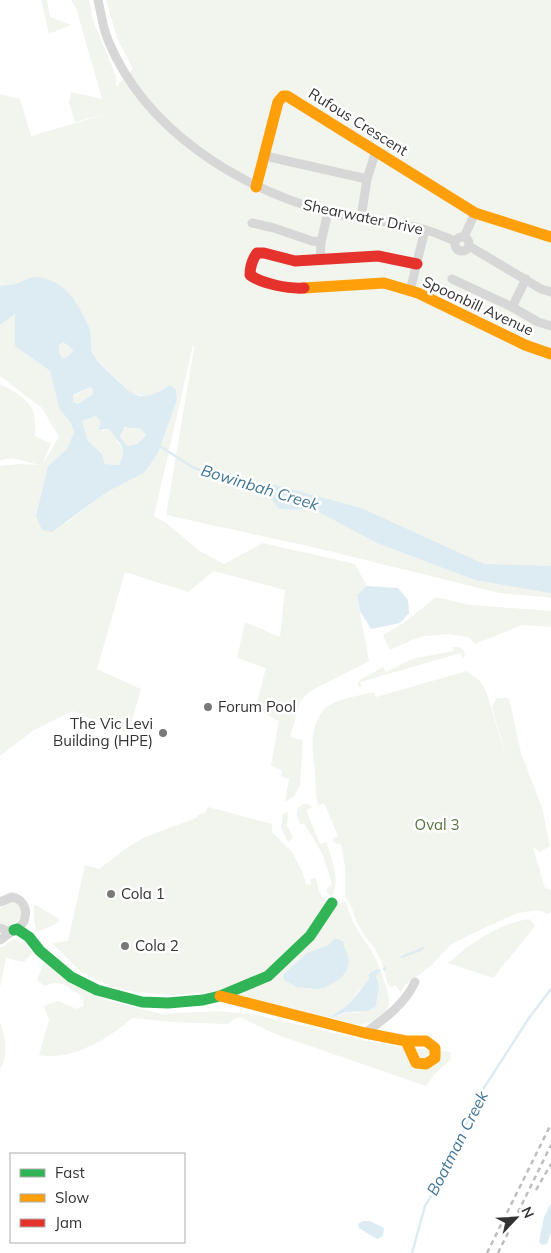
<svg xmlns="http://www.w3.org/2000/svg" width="551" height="1253" font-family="Mulish,sans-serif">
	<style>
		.green { fill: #f1f5ed }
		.water { fill: #ddebf3; fill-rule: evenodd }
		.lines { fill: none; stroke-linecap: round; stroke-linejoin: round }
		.stream { stroke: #ddebf3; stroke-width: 2.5 }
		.street { stroke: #d7d7d7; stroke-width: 9 }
		.fast { stroke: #30b455; stroke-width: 11 }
		.slow { stroke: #ff9f0a; stroke-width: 11 }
		.jam { stroke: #e5322d; stroke-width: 11 }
		.rail { stroke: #bebebe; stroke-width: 2.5; stroke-dasharray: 5 4; stroke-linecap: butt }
		.poi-dot { fill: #7a7a7a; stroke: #fff; stroke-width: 2 }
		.labels { text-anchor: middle; stroke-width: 5; stroke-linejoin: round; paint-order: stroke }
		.street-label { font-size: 15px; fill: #333; stroke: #fff }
		.poi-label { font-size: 15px; fill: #333; stroke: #fff; text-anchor: start }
		.park-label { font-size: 15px; fill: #56703f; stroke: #fff }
		.water-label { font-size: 16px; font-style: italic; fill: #3f7597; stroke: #fff }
	</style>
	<rect width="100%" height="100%" fill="#fff"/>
	<g class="green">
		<path d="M41 0H47L50 17 71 25 49 34Z"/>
		<path d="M71 0H89L94 23 116 76V87L133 69 117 38 106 0H551V598L499 593 317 548 166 515 194 348 193 345 154 516 168 524 198 550 224 564 263 543 355 564 367 586 357 596 369 661 309 692 300 702 290 737 303 740 300 785 294 796 285 802 289 779 281 776 282 770 271 766 279 721 255 709 266 668 237 658 245 622 280 637 285 590 214 571 188 592 125 572 97 669 141 689 128 734 72 711 34 730 0 756V466L20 464 40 465 11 458 0 460V384C26 398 38 404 35 436L51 444 42 465 59 437 42 408 0 376V325L15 314V346L50 371 59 408 71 423 74 432 67 449 48 466 36 514 66 523 107 492 144 473 158 453 177 400 176 390 170 385 156 393 147 397 131 393 94 357 90 344V331L32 277 16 285 0 286V94L20 99 31 136 110 113 75 122 69 102 71 92 102 99 76 8Z"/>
		<path d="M63 342 71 348 73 351 66 358H61L59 352V344Z"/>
		<path d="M90 387 93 389V394L78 404 73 402V396Z"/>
		<path d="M96 416 101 422 102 431 109 429C118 445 127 445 119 465L105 464 102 454 88 441 82 421Z"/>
		<path d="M126 427 131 428 140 427 146 434 137 444 127 446 120 437Z"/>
		<path d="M436 597 470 605 551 611V627L522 625 475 644 469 637 449 634 424 636 412 640 390 650 383 635 405 622Z"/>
		<path d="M453 647H459L463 650 465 655 463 659 461 653 360 682 362 688 357 685 360 680 383 667 386 672 412 659 453 651Z"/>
		<path d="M467 671 480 681 486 691 510 770 492 707 497 698H509L521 753 542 808 550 846 540 852 533 847 545 888 551 890V912L547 914 542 911 537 910 517 913 469 935 450 945 431 966 405 985 401 992 395 985 392 987 388 985 381 960 374 947 366 938 357 923 351 906 345 897V867L341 844 334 843 332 839 338 836 324 803 318 805C315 796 316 781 315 770 311 747 309 712 336 702 348 697 362 695 374 692L376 697Z"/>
		<path d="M302 804H308L312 807 306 810 320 844 326 842C331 854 341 884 332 896L329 895 326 890 332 884 323 855 304 823 301 825 297 818V810Z"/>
		<path d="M208 807 272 824V832L292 852 303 873 306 884 311 885 310 879 316 878C318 892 322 901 336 906L345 901C349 909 351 919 356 927 365 942 374 952 380 969L357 992 349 1004 329 1018 215 992 173 995 135 992 112 987 81 972 52 943 68 941 85 865 99 869 125 849 145 837 196 818 198 815 205 813Z"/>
		<path d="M288 812 287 825 293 838 288 842 281 828 283 814Z"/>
		<path d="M10 902H14L21 907V917L14 923 4 926 0 923V909L5 904Z"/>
		<path d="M34 904 59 919 58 923 37 932 34 920Z"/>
		<path d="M529 919 535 926 493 978 448 963C472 942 497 924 529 919Z"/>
		<path d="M14 939 24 943 33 953 24 962 6 958 0 988V948Z"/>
		<path d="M44 962 71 984 110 1001 162 1014 219 1011 257 1015 367 1041 401 1047 450 1052 451 1059 434 1075 426 1086 278 1035 239 1017 227 1024 173 1022 132 1018C109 1039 71 1061 39 1055L49 1020 44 1006 58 1001 77 1009 84 1006 82 996C68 988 61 978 45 986L37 980Z"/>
		<path d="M381 970C383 980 390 993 389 1004 389 1009 384 1013 380 1016 364 1030 350 1023 332 1018L348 1012 359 1013 373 1009C380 999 379 987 376 976Z"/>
		<path d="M0 1022C5 1034 9 1057 0 1068Z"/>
	</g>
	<g class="water">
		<path d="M32 277C58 277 73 294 84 317 86 321 89 326 90 331 92 340 89 350 95 357 99 364 108 371 114 377 136 399 141 403 170 385L176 390 177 400 158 453 144 473 107 492 52 532 42 530 36 515 48 466 67 449 74 432 71 423 59 408 50 371 15 346V314L0 325V286L16 284ZM63 342 71 348 73 351 66 358H62L59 352V345ZM90 387 93 389V394L78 404 73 402V395ZM96 416 101 422 98 430 109 429C119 445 128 444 119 465L105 464 102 454 88 441 82 421ZM125 427 131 428H140L146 435 137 444 127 446 120 437Z"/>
		<path d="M272 484 361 508 484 564 551 566V593L475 580 377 543 315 510 279 509 267 494Z"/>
		<path d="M367 586 398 588 408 600 409 613 400 623 371 629 360 611 357 595Z"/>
		<path d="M334 939H339L343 942 349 961 347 970 340 979 324 988 317 989 297 987 284 980 283 975 307 953 329 945Z"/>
		<path d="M377 969 381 970 376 976 379 986 376 1006C367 1014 359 1011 348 1012 342 1012 338 1017 329 1018L349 1004 369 979V974Z"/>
		<path d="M551 1203V1232L547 1244 542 1245 539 1242 544 1217Z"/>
		<path d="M363 1221H370L384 1228 383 1236 377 1239 359 1228 358 1224Z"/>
	</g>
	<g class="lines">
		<g class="stream">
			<path d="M158 445 194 468 270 492"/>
			<path d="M402 957C410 953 416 953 423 948"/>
			<path d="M384 969 385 968"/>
			<path d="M412 1253 425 1206 445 1174 478 1097 529 1018 551 989"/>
		</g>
		<g class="street">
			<path d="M98 0C101 13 103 28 108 40 145 130 237 187 327 212 358 220 392 221 423 229 434 232 445 237 455 241"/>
			<path d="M265 156 367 179"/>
			<path d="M361 218 367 179 376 151"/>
			<path d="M252 223 274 228 312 241 321 242"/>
			<circle cx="462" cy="244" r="7"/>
			<path d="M464 237 475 213"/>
			<path d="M469 246 541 289 551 292"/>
			<path d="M320 260 321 242 328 212"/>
			<path d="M452 279 512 307 538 322 551 326"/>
			<path d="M410 291 425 230"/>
			<path d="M512 307 526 279"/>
			<path d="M0 902 12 897C28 900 30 920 17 929"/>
			<path d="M0 928 8 931 14 930"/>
			<path d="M0 940 14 930"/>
			<path d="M365 1033C384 1019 405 1004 415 982"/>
		</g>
		<path class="fast" d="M14 930 17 929 29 937 40 951 71 977 97 990 142 1002 168 1003 203 1000 220 996 268 976 310 936 332 903"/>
		<g class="slow">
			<path d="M256 187 278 102 283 96H287L475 213 551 237"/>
			<path d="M304 288 384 283 418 293 525 345 551 354"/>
			<path d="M220 996 365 1033 406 1041H426L435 1048V1058L426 1064 416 1063 406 1041"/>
		</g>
		<path class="jam" d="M304 288C289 289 262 284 250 275 250 267 252 260 257 253H264L295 261 378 256 417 264"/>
		<g class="rail">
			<path d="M536 1190 551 1164"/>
			<path d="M487 1253 551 1124"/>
			<path d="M498 1253 551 1145"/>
		</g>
	</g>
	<g class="poi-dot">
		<circle cx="208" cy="707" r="5"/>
		<circle cx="163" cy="733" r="5"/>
		<circle cx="111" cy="894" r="5"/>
		<circle cx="125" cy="946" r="5"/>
	</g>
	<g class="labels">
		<g class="street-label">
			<text transform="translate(358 122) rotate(32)" y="5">Rufous Crescent</text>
			<text transform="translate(363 217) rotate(12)" y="5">Shearwater Drive</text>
			<text transform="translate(478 306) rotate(25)" y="5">Spoonbill Avenue</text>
		</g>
		<g class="poi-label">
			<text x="218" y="712">Forum Pool</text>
			<text x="153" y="729" text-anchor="end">The Vic Levi<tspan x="153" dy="17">Building (HPE)</tspan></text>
			<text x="121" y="899">Cola 1</text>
			<text x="135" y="951">Cola 2</text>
		</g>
		<g class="park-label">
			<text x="437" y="830">Oval 3</text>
		</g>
		<g class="water-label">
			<text transform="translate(260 487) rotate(17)" y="6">Bowinbah Creek</text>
			<text transform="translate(457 1143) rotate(-63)" y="6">Boatman Creek</text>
		</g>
	</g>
	<rect x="10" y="1153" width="175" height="90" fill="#ffffff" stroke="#adadad"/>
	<rect x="20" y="1169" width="25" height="8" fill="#30b455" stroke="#adadad"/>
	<text x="55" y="1178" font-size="15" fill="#333333">Fast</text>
	<rect x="20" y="1194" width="25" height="8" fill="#ff9f0a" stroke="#adadad"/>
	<text x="55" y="1203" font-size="15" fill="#333333">Slow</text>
	<rect x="20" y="1219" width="25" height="8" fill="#e5322d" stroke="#adadad"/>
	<text x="55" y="1228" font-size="15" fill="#333333">Jam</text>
	<g transform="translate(516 1218) rotate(65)" stroke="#ffffff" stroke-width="4" paint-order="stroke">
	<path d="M0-4L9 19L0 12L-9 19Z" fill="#333333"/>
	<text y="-8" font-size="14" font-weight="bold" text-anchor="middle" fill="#333333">N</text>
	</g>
</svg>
